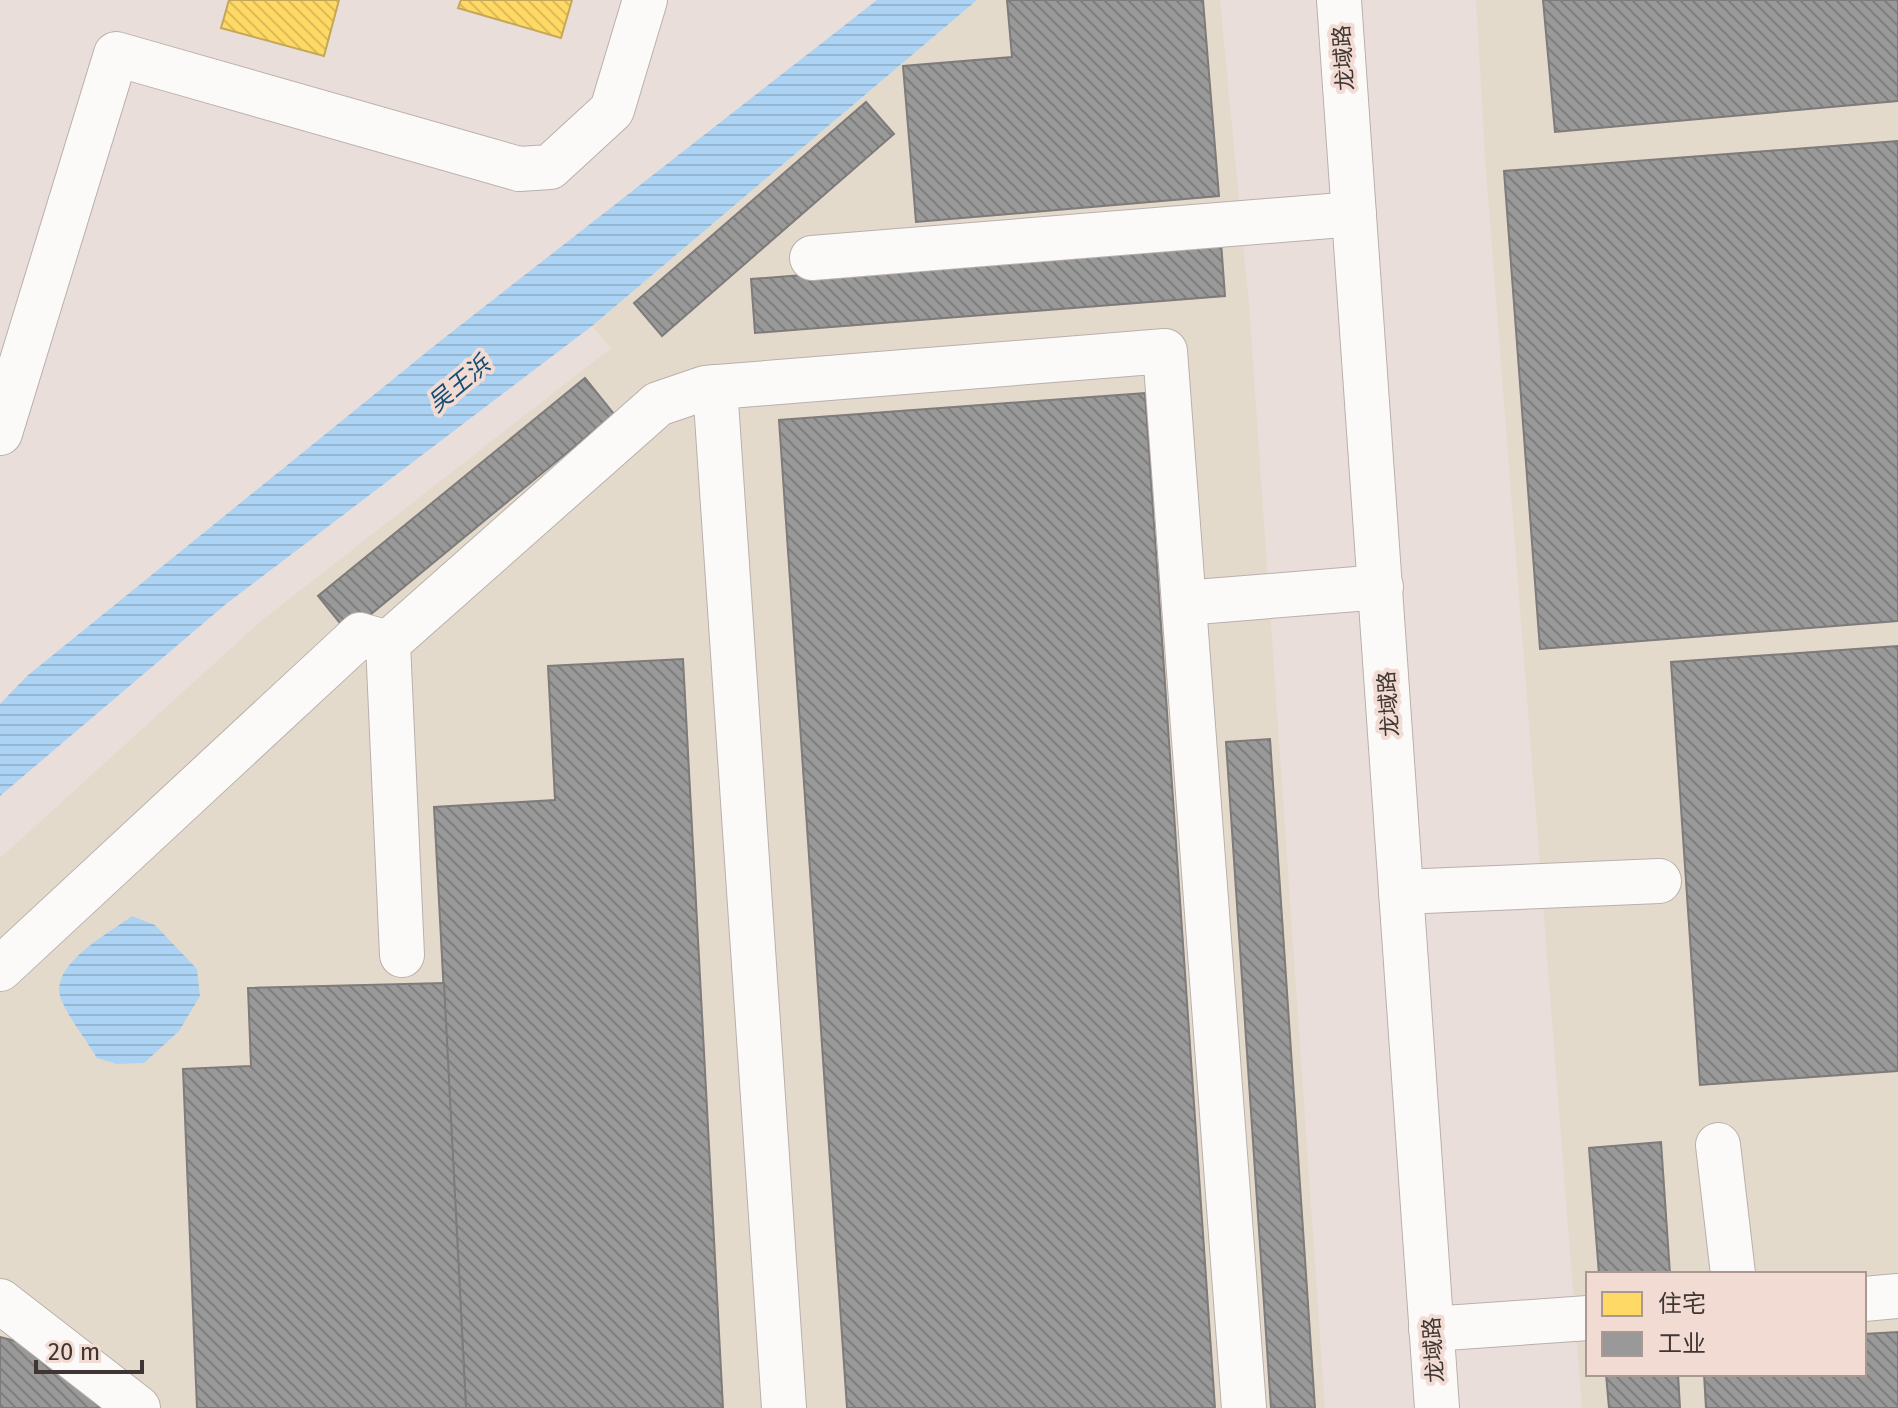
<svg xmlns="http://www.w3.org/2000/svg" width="1898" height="1408" font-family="'Fira Sans','Noto Sans SC',sans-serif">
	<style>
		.industrial { fill: #e4dacc; fill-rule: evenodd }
		.water { fill: url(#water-rules) }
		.homes { fill: url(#homes-back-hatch); stroke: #c5a857; stroke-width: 2 }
		.industry { fill: url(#industry-back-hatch); stroke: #7e7b7a; stroke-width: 2 }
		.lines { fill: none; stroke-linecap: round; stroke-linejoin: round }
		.minor-casing { stroke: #b8b0ac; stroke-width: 46 }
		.minor { stroke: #fcfaf9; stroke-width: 44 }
		.labels { text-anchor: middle; stroke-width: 8; stroke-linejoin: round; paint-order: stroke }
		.street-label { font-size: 22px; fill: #3f3633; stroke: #f1dbd3 }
		.water-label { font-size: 24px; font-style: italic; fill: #124d74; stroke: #f1dbd3 }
	</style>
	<defs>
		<pattern id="water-rules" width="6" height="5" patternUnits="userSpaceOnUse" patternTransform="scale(2)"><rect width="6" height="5" fill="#acd3f3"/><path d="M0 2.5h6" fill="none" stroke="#95b6d1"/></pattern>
		<pattern id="homes-back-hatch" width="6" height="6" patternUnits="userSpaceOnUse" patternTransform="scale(2)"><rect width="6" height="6" fill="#ffd966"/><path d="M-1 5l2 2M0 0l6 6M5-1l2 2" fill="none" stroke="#dcbb59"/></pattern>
		<pattern id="industry-back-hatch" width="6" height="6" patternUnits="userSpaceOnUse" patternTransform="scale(2)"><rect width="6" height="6" fill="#999"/><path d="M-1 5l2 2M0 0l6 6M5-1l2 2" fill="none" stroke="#7e7e7d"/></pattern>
	</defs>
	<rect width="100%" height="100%" fill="#eadeda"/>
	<g class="industrial">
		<path d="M977 0H1220L1249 304 1325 1408H0V858L262 620 611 348 592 326Z"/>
		<path d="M1476 0H1898V1408H1582L1485 158ZM1588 1274H1864V1374H1588Z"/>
	</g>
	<g class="water">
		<path d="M877 0H977L592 326 226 604 0 796V704L27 676 439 342Z"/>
		<path d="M132 916 155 925 197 969 200 996 179 1031 144 1063 117 1064 97 1058C86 1039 69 1019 61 999 48 965 108 934 132 916Z"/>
	</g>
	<g class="homes">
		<path d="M229 0H339L324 56 221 28Z"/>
		<path d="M461 0H572L561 38 458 8Z"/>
	</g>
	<g class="industry">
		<path d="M1007 0H1203L1219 196 916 222 903 66 1012 57Z"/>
		<path d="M1543 0H1898V101L1555 132Z"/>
		<path d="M866 102 894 134 662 336 634 303Z"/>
		<path d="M1898 141V621L1540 649 1504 171Z"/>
		<path d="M1221 242 1225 296 755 333 751 279Z"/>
		<path d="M585 378 614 414 348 633 318 596Z"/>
		<path d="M1145 393 1215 1408H847L779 420Z"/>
		<path d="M1898 646V1071L1700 1085 1671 662Z"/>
		<path d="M683 659 723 1408H466L434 807 555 800 548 666Z"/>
		<path d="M1270 739 1315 1408H1271L1226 742Z"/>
		<path d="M444 983 466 1408H197L183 1069 251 1066 248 988Z"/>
		<path d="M1661 1142 1670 1274H1599L1589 1148Z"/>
		<path d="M1898 1332V1408H1706L1704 1374H1864V1334Z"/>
		<path d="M0 1337 34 1346 109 1408H0Z"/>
		<path d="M1606 1374H1678L1680 1408H1609Z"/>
	</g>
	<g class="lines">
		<g class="minor-casing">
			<g id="minor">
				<path d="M1339 0 1437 1408"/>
				<path d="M812 258 1354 214"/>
				<path d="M715 387 784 1408"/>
				<path d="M0 433 116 54 519 169 550 167 612 110 645 0"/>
				<path d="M1184 603 1381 587"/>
				<path d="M1401 892 1659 881"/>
				<path d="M402 955 388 643 658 404 705 388 1165 351 1244 1408"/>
				<path d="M0 969 360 635 388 643"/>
				<path d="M1718 1145 1733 1274"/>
				<path d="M1864 1299 1898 1296"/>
				<path d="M0 1301 138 1408"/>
				<path d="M1431 1329 1588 1318"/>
			</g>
		</g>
		<use href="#minor" class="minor"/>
	</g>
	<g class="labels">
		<g class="street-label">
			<text transform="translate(1343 58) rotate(-94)" y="8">龙域路</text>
			<text transform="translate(1388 704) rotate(-94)" y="8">龙域路</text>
			<text transform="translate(1433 1350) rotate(-94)" y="8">龙域路</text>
		</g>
		<g class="water-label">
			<text transform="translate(459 384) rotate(-40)" y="8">吴王浜</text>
		</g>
	</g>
	<rect x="1586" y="1272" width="280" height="104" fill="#f1dbd3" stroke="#aa9993" stroke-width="2"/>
	<rect x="1602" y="1292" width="40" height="24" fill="#ffd966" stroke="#aa9993" stroke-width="2"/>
	<text x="1658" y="1312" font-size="24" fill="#3f3633">住宅</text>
	<rect x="1602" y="1332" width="40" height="24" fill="#999999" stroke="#aa9993" stroke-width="2"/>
	<text x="1658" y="1352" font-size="24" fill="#3f3633">工业</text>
	<path d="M36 1360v12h106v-12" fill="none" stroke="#3f3633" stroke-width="4"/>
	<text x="48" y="1360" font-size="24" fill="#3f3633" stroke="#f1dbd3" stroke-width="6" paint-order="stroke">20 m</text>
</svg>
